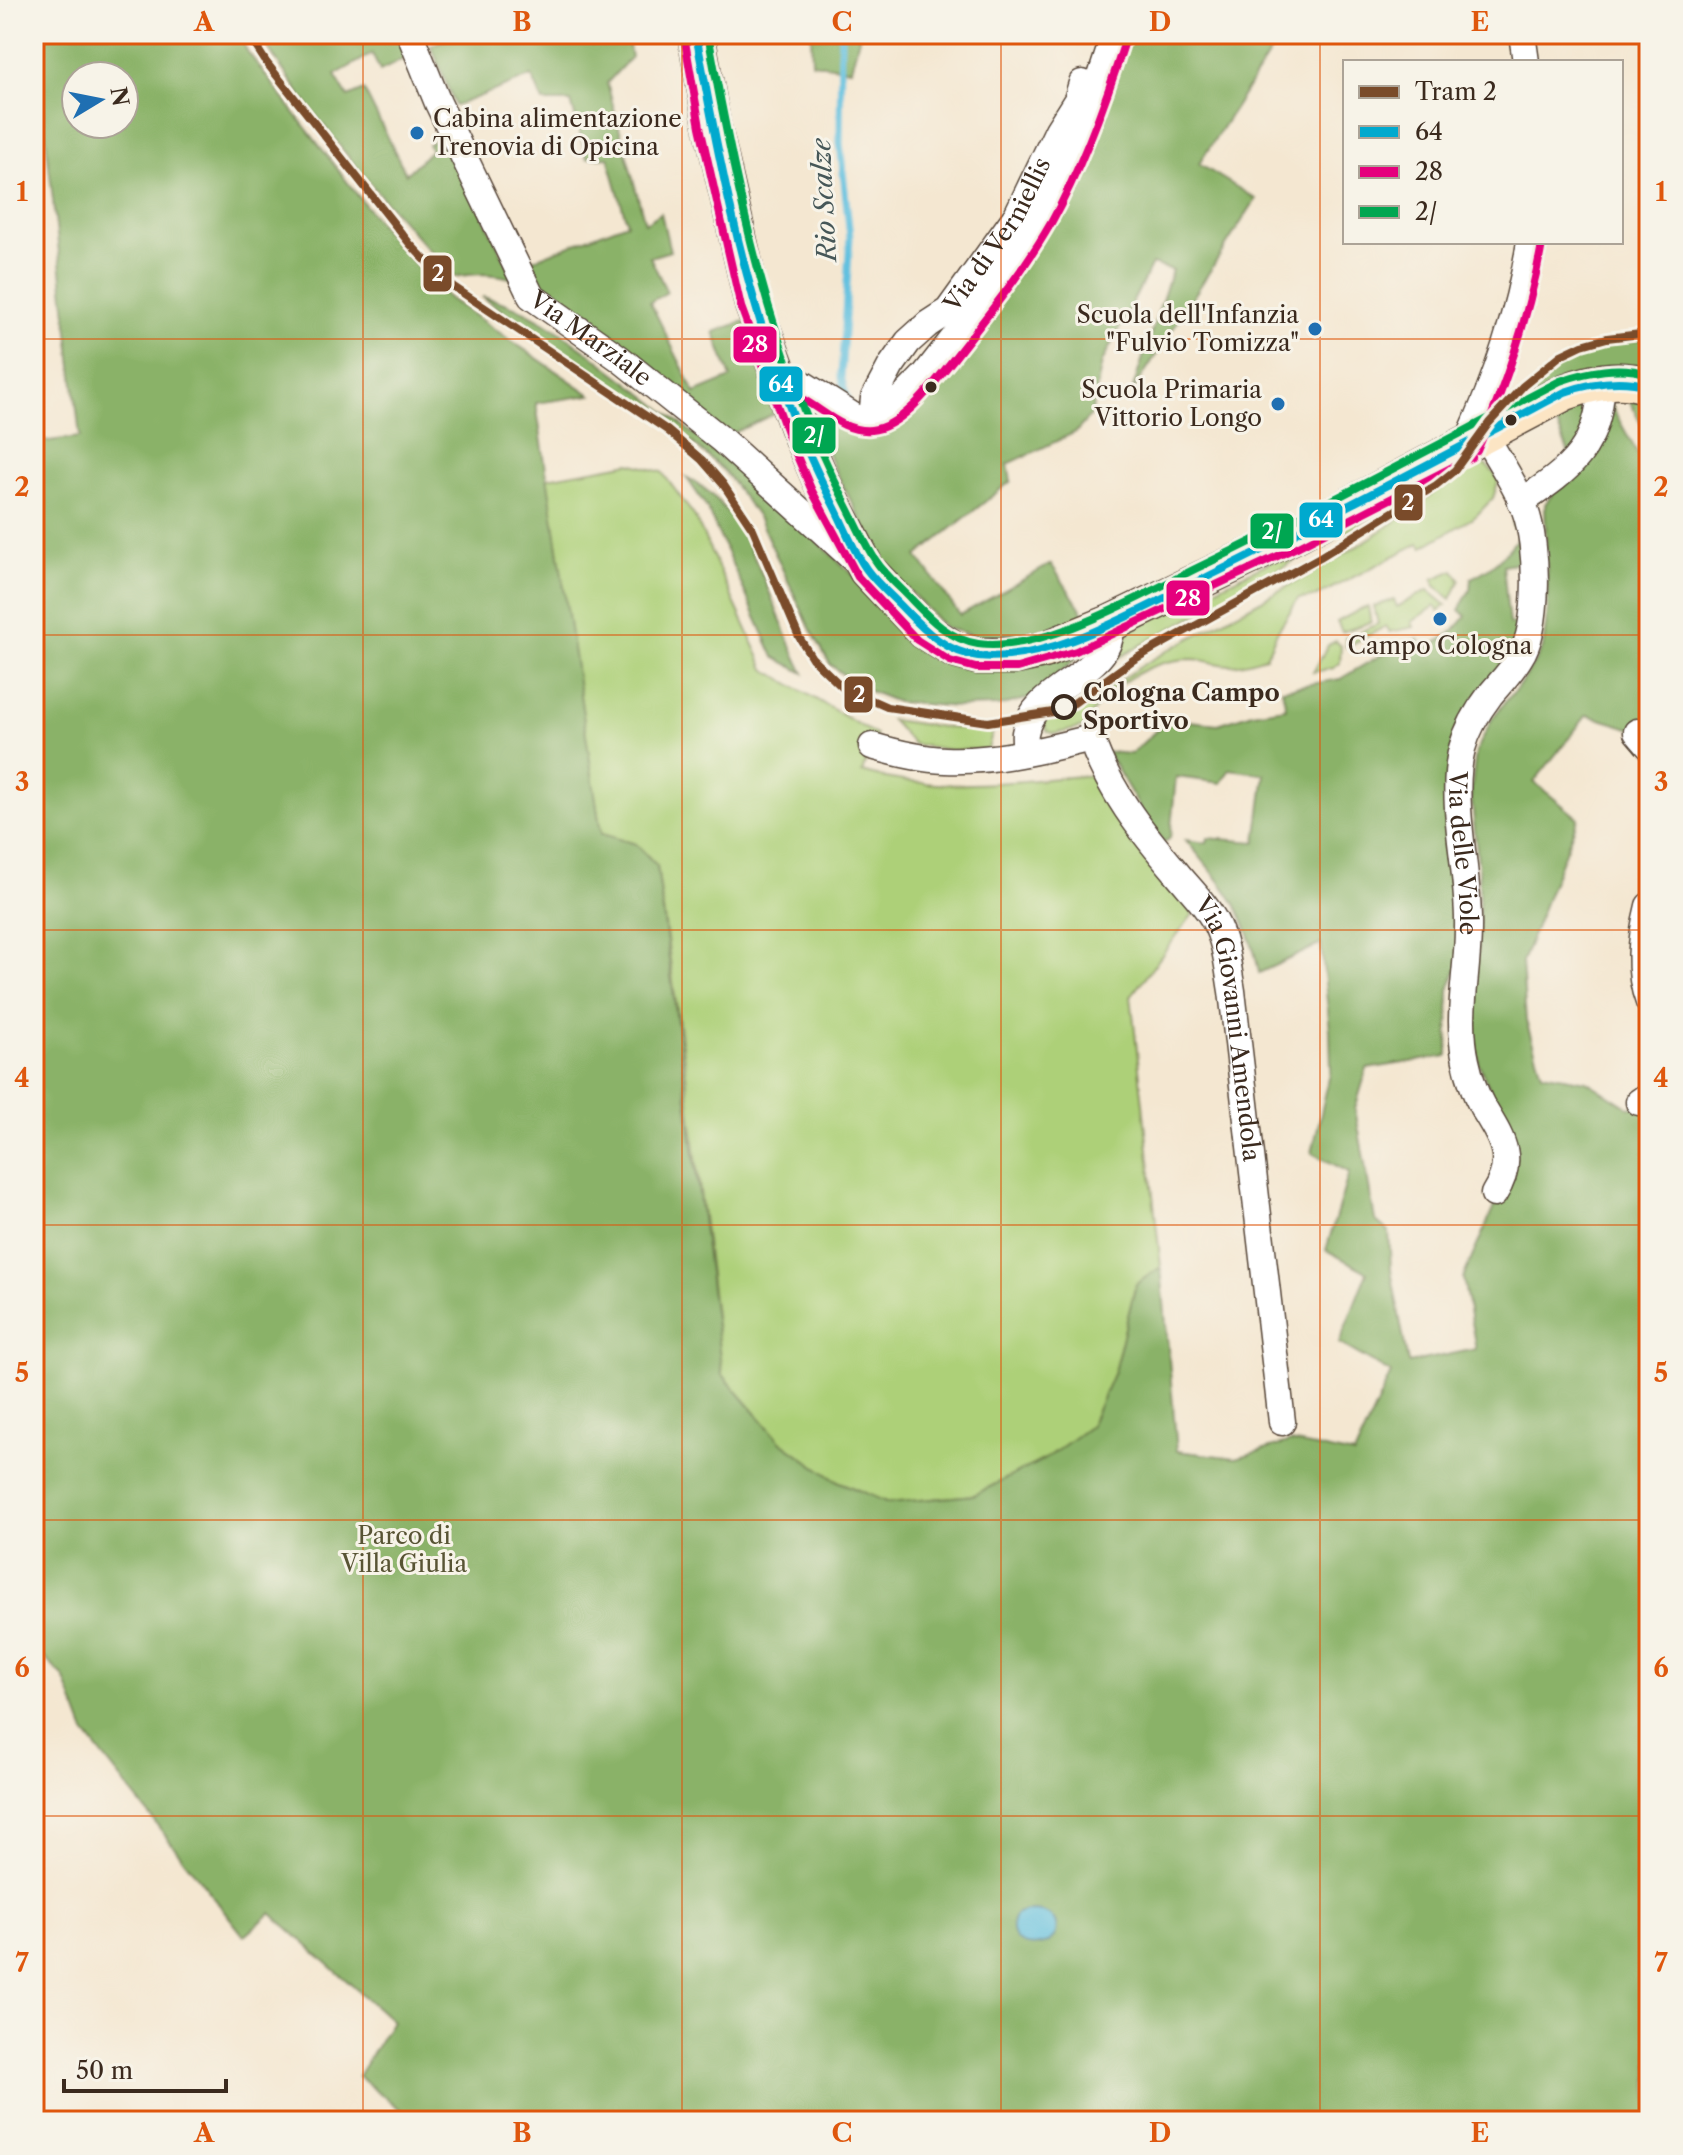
<svg xmlns="http://www.w3.org/2000/svg" width="1683" height="2155" font-family="'Libre Caslon Text',serif">
	<style>
		.green { fill: #add078; stroke: #747d4b; stroke-width: 2 }
		.forest { fill: #8ab268; stroke: #626e43; stroke-width: 2; fill-rule: evenodd }
		.water { fill: #61c0df; stroke: #4e757e; stroke-width: 2 }
		.lines { fill: none; stroke-linecap: round; stroke-linejoin: round }
		.stream { stroke: #61c0df; stroke-width: 7 }
		.minor-casing { stroke: #574639; stroke-width: 29 }
		.secondary-casing { stroke: #574639; stroke-width: 39 }
		.minor { stroke: #fff; stroke-width: 26 }
		.secondary { stroke: #fce5c4; stroke-width: 36 }
		.bus-1-casing { stroke: #f7f3e8; stroke-width: 14 }
		.bus-2-casing { stroke: #f7f3e8; stroke-width: 14 }
		.bus-3-casing { stroke: #f7f3e8; stroke-width: 14 }
		.bus-1 { stroke: #00a9ce; stroke-width: 8 }
		.bus-2 { stroke: #e5007d; stroke-width: 8 }
		.bus-3 { stroke: #00a651; stroke-width: 8 }
		.tram-1-casing { stroke: #f7f3e8; stroke-width: 14 }
		.tram-1 { stroke: #7a4b2a; stroke-width: 8 }
		.grid { fill: none; stroke: #df570d; stroke-width: 2; stroke-opacity: 0.55 }
		.poi-dot { fill: #1f6fb2; stroke: #f7f3e8; stroke-width: 3 }
		.bus-dot { fill: #3b2a1e; stroke: #f7f3e8; stroke-width: 3 }
		.stop-dot { fill: #f7f3e8; stroke: #3b2a1e; stroke-width: 4 }
		.labels { text-anchor: middle; stroke-width: 6; stroke-linejoin: round; paint-order: stroke }
		.poi-label { font-size: 24px; fill: #3b2a1e; stroke: #f7f3e8; text-anchor: end }
		.street-label { font-size: 24px; fill: #3b2a1e; stroke: #f7f3e8 }
		.stop-label { font-size: 24px; font-weight: bold; fill: #3b2a1e; stroke: #f7f3e8; text-anchor: start }
		.park-label { font-size: 24px; fill: #585434; stroke: #f7f3e8 }
		.water-label { font-size: 26px; font-style: italic; fill: #465758; stroke: #f7f3e8 }
		.line-badge { stroke: #f7f3e8; stroke-width: 3 }
		.badge-label { font-size: 22px; text-anchor: middle; font-weight: bold; fill: #fff }
		.neatline { fill: none; stroke: #df570d; stroke-width: 3 }
		.grid-label { font-size: 26px; text-anchor: middle; font-weight: bold; fill: #df570d }
	</style>
	<rect width="100%" height="100%" fill="#f7f3e8"/>
	<filter id="ink" filterUnits="userSpaceOnUse"><feTurbulence type="fractalNoise" baseFrequency=".0125" numOctaves="2"/><feDisplacementMap in="SourceGraphic" scale="16" xChannelSelector="R" yChannelSelector="G"/><feConvolveMatrix kernelMatrix="1 2 1 2 8 2 1 2 1" color-interpolation-filters="sRGB"/></filter>
	<filter id="wash" filterUnits="userSpaceOnUse"><feTurbulence type="fractalNoise" baseFrequency=".006" numOctaves="4" result="noise"/><feDisplacementMap in="SourceGraphic" scale="32" xChannelSelector="R" yChannelSelector="G"/><feGaussianBlur stdDeviation="1.8" result="paint"/><feColorMatrix in="noise" values="0 0 0 0 0 0 0 0 0 0 0 0 0 0 0 0 0 1.4 0 .05"/><feComposite in="paint" operator="in"/></filter>
	<g filter="url(#wash)">
		<rect width="100%" height="100%" fill="#f4e7d1"/>
		<g class="green">
			<path d="M1471 460 1487 466 1499 479 1493 498 1476 516 1423 547 1419 543 1315 597 1298 599 1277 632 1266 657C1255 660 1241 665 1230 665 1218 665 1206 660 1193 659 1149 659 1103 688 1084 727L1055 734 1047 731 1043 720C1089 710 1114 681 1153 659 1261 597 1381 547 1471 460Z"/>
			<path d="M630 463 662 472 695 517 765 669 876 735 862 772C937 795 1018 780 1095 775L1134 840 1193 914 1131 996 1161 1267 1136 1284 1114 1372 1091 1426 1047 1458 974 1495 888 1503 835 1480 780 1441 722 1374 686 1074 657 866 636 844 601 834 547 478Z"/>
			<path d="M1416 490 1356 527 1105 665 1121 649 1129 631Z"/>
			<path d="M1454 570 1460 580 1451 599 1435 586 1433 579Z"/>
			<path d="M1428 590 1446 605 1439 612 1435 606 1412 622 1414 627 1390 632 1386 626 1346 647 1345 638 1378 624 1374 606 1394 600 1397 607Z"/>
			<path d="M1368 607 1371 622 1342 632 1337 622 1359 610Z"/>
			<path d="M1336 641 1341 646 1340 663 1334 668 1313 672 1328 645Z"/>
			<path d="M891 720 950 728 993 730 988 749 950 750 913 744Z"/>
		</g>
		<g class="forest">
			<path d="M34 34H238L247 51 395 244 450 299 591 395 536 403 601 834 636 844 657 866 722 1374 780 1441 835 1480 888 1503 974 1495 1047 1458 1090 1426 1114 1372 1136 1284 1161 1267 1177 1451 1236 1458 1291 1442 1354 1455 1391 1373 1339 1343 1367 1272 1326 1250 1349 1172 1312 1153 1331 1069 1330 1030 1321 944 1259 973C1247 909 1226 889 1186 840L1207 843 1208 838 1256 842 1265 774 1230 769 1221 783 1176 777 1170 838 1164 843 1144 815 1107 752 1131 754 1162 725 1179 720 1218 724 1252 713 1286 708 1282 689 1340 679 1398 645 1419 639 1423 650C1440 641 1455 632 1466 616L1459 610 1470 590 1471 578C1493 568 1505 555 1519 536L1512 524 1520 517 1527 561 1503 565 1509 624 1530 622 1461 734 1460 960 1449 990 1448 1056 1367 1069 1355 1109 1375 1220 1389 1232 1391 1270 1408 1363 1476 1349 1463 1278 1515 1159 1506 1127 1479 1064 1473 1011 1479 930V872L1471 792 1476 752 1493 717 1525 678 1543 648 1548 609 1545 504 1574 465 1554 418 1579 405 1608 400 1649 474V734L1587 715 1534 782 1578 818 1522 962 1526 1021 1542 1073 1586 1081 1629 1108 1649 1104V2121H415L358 2076 392 2021 271 1913 244 1936 85 1733 64 1677 34 1648V443L80 437ZM76 76H124V124H76Z"/>
			<path d="M259 34H399L408 57 380 71 372 54 335 75 348 97 364 90 406 174 431 150 428 144 444 135 514 279C493 273 476 273 454 277 384 203 314 120 259 34Z"/>
			<path d="M460 34H627L631 57 607 83 645 223 661 213 670 251 650 257 667 292 650 302 695 393 731 378 714 332 745 321 778 412 727 436 547 297 522 264 627 223 608 157 587 158 571 102H543L532 76 455 106 431 45Z"/>
			<path d="M811 34H860L851 69 812 63Z"/>
			<path d="M1124 34H1254L1273 48 1199 164 1256 199 1131 394 1172 270 1152 264 1102 362 1091 415 1076 432 1008 464 1011 481 917 556 960 615 1051 564 1087 618 1025 636 985 638 945 628 883 563 832 464 812 409 843 430 875 432 906 423 1014 277 1087 154 1116 76Z"/>
			<path d="M482 297C531 306 575 343 614 372 730 458 837 558 941 658L1087 649 1053 679 1039 696 998 706 958 707 897 702 859 687 830 664 810 628 759 519 724 471 681 433Z"/>
			<path d="M1636 340H1649V379L1501 419 1559 364 1584 350Z"/>
			<path d="M1625 392 1649 397V439Z"/>
			<path d="M686 477C752 509 771 612 804 673L774 657 706 506Z"/>
		</g>
		<path class="water" d="M1026 1911C1036 1911 1050 1911 1055 1922 1068 1952 994 1958 1016 1914Z"/>
		<g class="lines">
			<path class="stream" d="M841 34 840 143 850 237 841 377 849 404"/>
		</g>
	</g>
	<g filter="url(#ink)">
		<g class="lines">
			<g class="minor-casing">
				<g id="minor">
					<path id="s1" d="M410 34 438 103 531 296 619 358 722 440 858 563"/>
					<path d="M1522 34 1526 62"/>
					<path d="M780 379 798 381 856 418H872L889 412 925 375 1005 273 1041 216 1091 107 1115 34"/>
					<path id="s2" d="M872 418 874 398 891 366 908 342 928 324 948 311 1017 215 1058 130 1077 100 1082 83"/>
					<path id="s3" d="M1485 435C1498 460 1516 484 1525 510 1538 544 1540 627 1520 657 1512 671 1500 683 1490 695 1461 733 1455 762 1458 808 1460 848 1469 887 1468 928 1468 973 1456 1016 1466 1061 1469 1075 1475 1093 1482 1106 1501 1138 1517 1158 1494 1194"/>
					<path d="M1466 446C1496 379 1519 314 1530 242"/>
					<path d="M1521 502C1574 467 1598 448 1602 382"/>
					<path d="M1637 732 1649 746"/>
					<path id="s4" d="M872 746C896 753 920 759 945 760 993 762 1045 750 1091 738 1108 789 1141 831 1176 872 1188 887 1205 903 1214 920 1226 941 1228 968 1232 991L1282 1422"/>
					<path d="M1026 752C1026 747 1024 739 1025 733 1034 683 1115 676 1111 623"/>
					<path d="M1649 906C1641 938 1637 971 1649 1002"/>
					<path d="M1639 1102 1649 1095"/>
				</g>
			</g>
			<g class="secondary-casing">
				<path id="secondary" d="M696 34 712 124 753 304 799 430 823 485 867 570 925 631 955 650 977 656H1016L1044 650 1111 623 1292 536 1565 392C1592 382 1620 376 1649 386"/>
			</g>
			<use href="#minor" class="minor"/>
			<use href="#secondary" class="secondary"/>
			<g class="bus-1-casing">
				<path id="bus-1" d="M696 34C725 194 757 358 833 504 844 525 853 551 867 570 878 585 893 597 905 610 925 631 948 653 978 656 1049 664 1138 610 1201 580 1324 520 1444 456 1565 392 1593 382 1620 378 1649 386"/>
			</g>
			<g class="bus-2-casing">
				<g id="bus-2">
					<path d="M684 36 700 127 741 307 788 435 812 491 858 577 917 640 950 661 976 668H1017L1076 651 1297 547 1472 457"/>
					<path d="M779 391C813 395 835 433 871 430 903 427 933 384 952 361 987 316 1023 272 1051 223 1083 165 1106 101 1126 38"/>
					<path d="M1477 451C1506 384 1529 316 1542 244"/>
				</g>
			</g>
			<g class="bus-3-casing">
				<path id="bus-3" d="M708 34C737 194 770 356 845 502 855 521 864 543 876 561 885 575 901 588 912 600 930 619 951 640 978 644 1043 653 1138 597 1197 568 1320 509 1439 444 1560 381 1589 371 1619 365 1649 374"/>
			</g>
			<use href="#bus-1" class="bus-1"/>
			<use href="#bus-2" class="bus-2"/>
			<use href="#bus-3" class="bus-3"/>
			<g class="tram-1-casing">
				<path id="tram-1" d="M248 34 266 62 410 244 445 281 667 430 702 460 723 484 753 529 799 637 812 658 842 687 887 707 988 722 1053 712 1074 703 1133 660 1320 557 1435 486 1455 470 1489 423 1523 386 1561 355 1582 345 1607 338 1649 333"/>
			</g>
			<use href="#tram-1" class="tram-1"/>
		</g>
	</g>
	<path class="grid" d="M363 34V2121M682 34V2121M1001 34V2121M1320 34V2121M34 339H1649M34 635H1649M34 930H1649M34 1225H1649M34 1520H1649M34 1816H1649"/>
	<g class="poi-dot">
		<circle cx="417" cy="133" r="8"/>
		<circle cx="1315" cy="329" r="8"/>
		<circle cx="1278" cy="404" r="8"/>
		<circle cx="1440" cy="619" r="8"/>
	</g>
	<g class="bus-dot">
		<circle cx="931" cy="387" r="7"/>
		<circle cx="1511" cy="420" r="7"/>
	</g>
	<circle class="stop-dot" cx="1064" cy="707" r="11"/>
	<g class="labels">
		<g class="poi-label">
			<text x="433" y="127" text-anchor="start">Cabina alimentazione<tspan x="433" dy="28">Trenovia di Opicina</tspan></text>
			<text x="1299" y="323">Scuola dell'Infanzia<tspan x="1299" dy="28">"Fulvio Tomizza"</tspan></text>
			<text x="1262" y="398">Scuola Primaria<tspan x="1262" dy="28">Vittorio Longo</tspan></text>
			<text x="1440" y="654" text-anchor="middle">Campo Cologna</text>
		</g>
		<g class="street-label">
			<text dy="8" stroke="none"><textPath href="#s2" startOffset="228">Via di Verniellis</textPath></text>
			<text dy="8" stroke="none"><textPath href="#s1" startOffset="362">Via Marziale</textPath></text>
			<text dy="8" stroke="none"><textPath href="#s3" startOffset="450">Via delle Viole</textPath></text>
			<text dy="8" stroke="none"><textPath href="#s4" startOffset="554">Via Giovanni Amendola</textPath></text>
		</g>
		<g class="stop-label">
			<text x="1083" y="701">Cologna Campo<tspan x="1083" dy="28">Sportivo</tspan></text>
		</g>
		<g class="park-label">
			<text x="404" y="1544">Parco di<tspan x="404" dy="28">Villa Giulia</tspan></text>
		</g>
		<g class="water-label">
			<text transform="translate(824 200) rotate(-93)" y="9">Rio Scalze</text>
		</g>
	</g>
	<g class="line-badge">
		<rect x="422" y="254" width="31" height="39" rx="8" fill="#7a4b2a"/>
		<rect x="732" y="325" width="46" height="39" rx="8" fill="#e5007d"/>
		<rect x="758" y="365" width="46" height="38" rx="8" fill="#00a9ce"/>
		<rect x="791" y="416" width="46" height="39" rx="8" fill="#00a651"/>
		<rect x="1393" y="483" width="31" height="39" rx="8" fill="#7a4b2a"/>
		<rect x="1298" y="501" width="46" height="38" rx="8" fill="#00a9ce"/>
		<rect x="1249" y="512" width="46" height="38" rx="8" fill="#00a651"/>
		<rect x="1165" y="579" width="46" height="38" rx="8" fill="#e5007d"/>
		<rect x="843" y="675" width="31" height="39" rx="8" fill="#7a4b2a"/>
	</g>
	<g class="badge-label">
		<text x="438" y="281">2</text>
		<text x="755" y="352">28</text>
		<text x="781" y="392">64</text>
		<text x="814" y="443">2/</text>
		<text x="1408" y="510">2</text>
		<text x="1321" y="527">64</text>
		<text x="1272" y="539">2/</text>
		<text x="1188" y="606">28</text>
		<text x="859" y="702">2</text>
	</g>
	<rect width="1683" height="2155" fill="none" stroke="#f7f3e8" stroke-width="88"/>
	<rect x="1343" y="60" width="280" height="184" fill="#f7f3e8" stroke="#aca397" stroke-width="2"/>
	<rect x="1359" y="86" width="40" height="12" fill="#7a4b2a" stroke="#aca397" stroke-width="2"/>
	<text x="1415" y="100" font-size="24" fill="#3b2a1e">Tram 2</text>
	<rect x="1359" y="126" width="40" height="12" fill="#00a9ce" stroke="#aca397" stroke-width="2"/>
	<text x="1415" y="140" font-size="24" fill="#3b2a1e">64</text>
	<rect x="1359" y="166" width="40" height="12" fill="#e5007d" stroke="#aca397" stroke-width="2"/>
	<text x="1415" y="180" font-size="24" fill="#3b2a1e">28</text>
	<rect x="1359" y="206" width="40" height="12" fill="#00a651" stroke="#aca397" stroke-width="2"/>
	<text x="1415" y="220" font-size="24" fill="#3b2a1e">2/</text>
	<g transform="translate(100 100) rotate(80)"><circle r="38" fill="#f7f3e8" stroke="#aca397" stroke-width="2"/>
	<path d="M0-6L14 30L0 20L-14 30Z" fill="#1f6fb2"/>
	<text y="-12" font-size="22" font-weight="bold" text-anchor="middle" fill="#3b2a1e">N</text>
	</g>
	<path d="M64 2079v12h162v-12" fill="none" stroke="#3b2a1e" stroke-width="4"/>
	<text x="76" y="2079" font-size="24" fill="#3b2a1e" stroke="#f7f3e8" stroke-width="6" paint-order="stroke">50 m</text>
	<rect x="44" y="44" width="1595" height="2067" class="neatline"/>
	<g class="grid-label">
		<text x="204" y="31">A</text>
		<text x="522" y="31">B</text>
		<text x="842" y="31">C</text>
		<text x="1160" y="31">D</text>
		<text x="1480" y="31">E</text>
		<text x="22" y="201">1</text>
		<text x="1661" y="201">1</text>
		<text x="22" y="496">2</text>
		<text x="1661" y="496">2</text>
		<text x="22" y="791">3</text>
		<text x="1661" y="791">3</text>
		<text x="22" y="1087">4</text>
		<text x="1661" y="1087">4</text>
		<text x="22" y="1382">5</text>
		<text x="1661" y="1382">5</text>
		<text x="22" y="1677">6</text>
		<text x="1661" y="1677">6</text>
		<text x="22" y="1972">7</text>
		<text x="1661" y="1972">7</text>
		<text x="204" y="2142">A</text>
		<text x="522" y="2142">B</text>
		<text x="842" y="2142">C</text>
		<text x="1160" y="2142">D</text>
		<text x="1480" y="2142">E</text>
	</g>
</svg>
